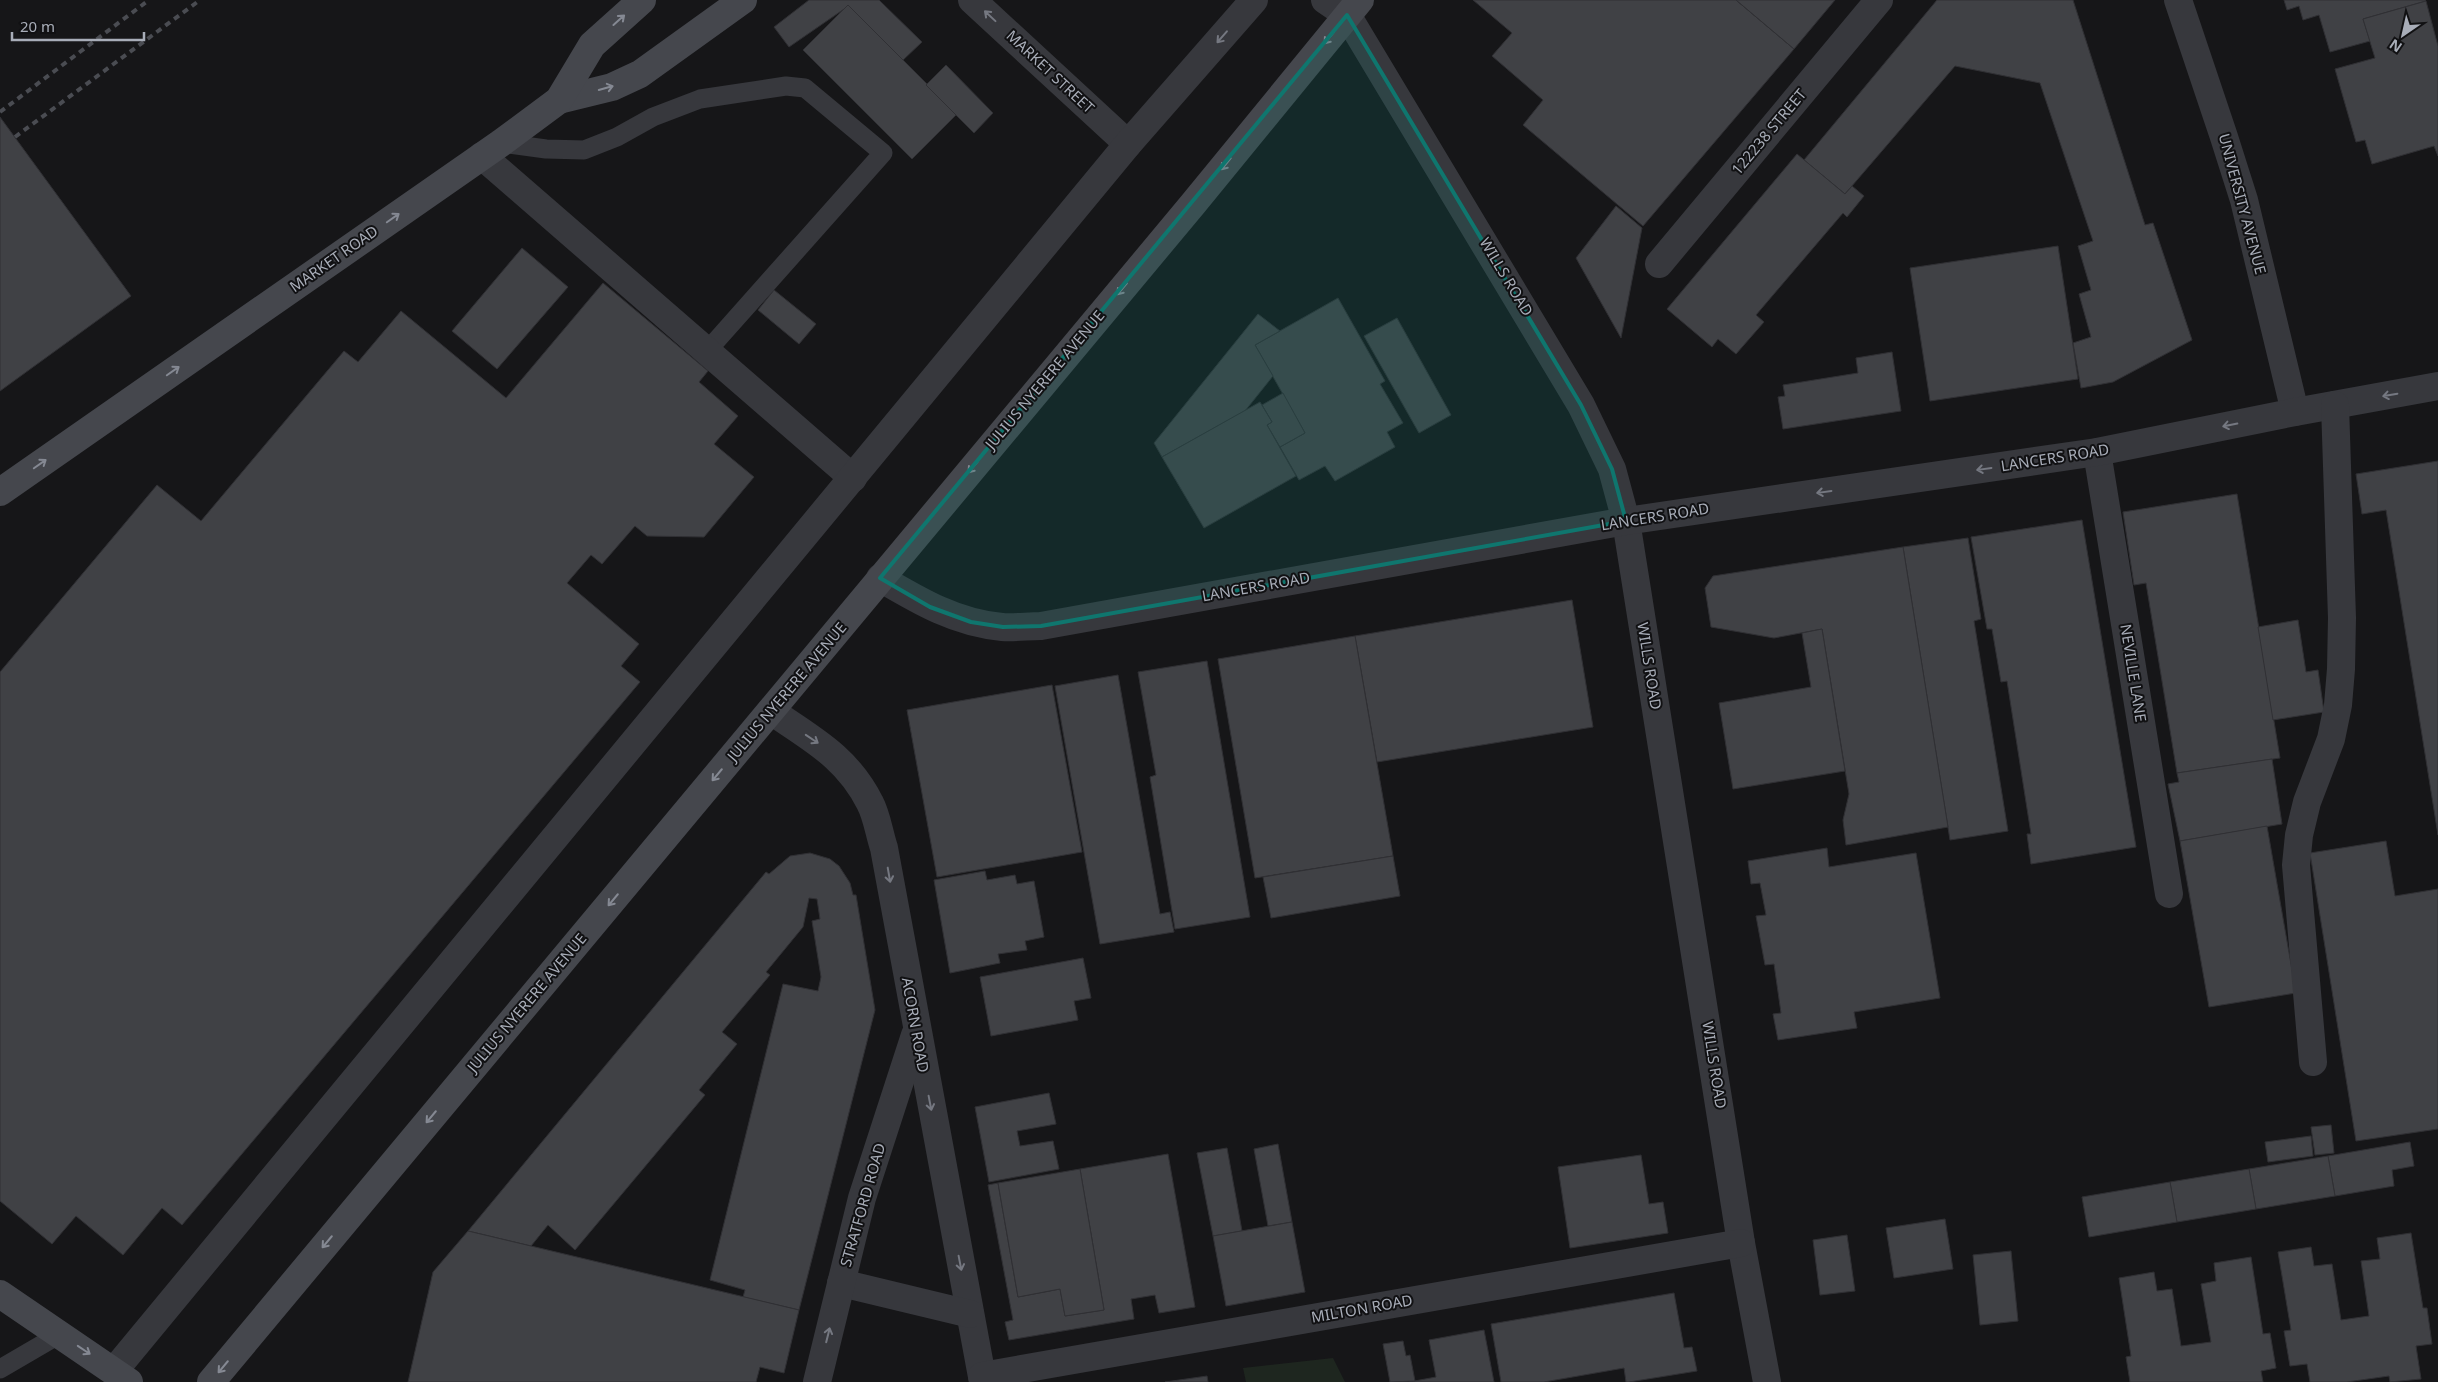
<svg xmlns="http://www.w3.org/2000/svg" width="2438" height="1382" font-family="'Noto Sans',sans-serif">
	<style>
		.green { fill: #1e261f }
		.building { fill: #404145; stroke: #303034 }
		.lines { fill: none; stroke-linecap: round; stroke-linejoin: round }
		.lane { stroke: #37383d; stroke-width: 19 }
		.street { stroke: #37383d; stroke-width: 28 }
		.secondary { stroke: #45474d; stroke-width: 28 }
		.rail { stroke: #4a4c52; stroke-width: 4; stroke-dasharray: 6 5; stroke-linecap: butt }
		.oneway { stroke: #757881 }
		.oneway2 { stroke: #858993 }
		.marked { fill: #0f766e; fill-opacity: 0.2; stroke: #0f766e; stroke-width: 4; stroke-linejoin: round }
		.labels { text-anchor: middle; stroke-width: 4; stroke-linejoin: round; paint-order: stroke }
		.street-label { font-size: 15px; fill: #a8adb8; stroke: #111113 }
	</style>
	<rect width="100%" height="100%" fill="#161618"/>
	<path class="green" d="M1333 1358 1345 1382H1246L1243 1368Z"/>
	<g class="building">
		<path d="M809 0H879L922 42 902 61 847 7 789 47 774 27Z"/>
		<path d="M1473 0H1736L1794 49 1643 226 1523 125 1543 100 1492 56 1512 33Z"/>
		<path d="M1736 0H1835L1794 49Z"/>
		<path d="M1937 0H2073L2145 225 2153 223 2192 340 2113 382 2081 388 2073 343 2091 337 2079 294 2091 290 2078 246 2093 241 2040 83 1955 66 1845 194 1804 160Z"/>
		<path d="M2284 0H2425L2426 1 2363 19 2370 41 2330 52 2319 15 2303 20 2299 6 2287 10Z"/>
		<path d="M2426 1 2438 46V156L2434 146 2372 164 2365 140 2356 142 2335 69 2375 58 2363 19Z"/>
		<path d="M848 5 957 114 912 159 803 50Z"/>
		<path d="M946 65 993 113 974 133 926 85Z"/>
		<path d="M0 117 131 296 0 391Z"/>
		<path d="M1797 154 1845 194 1852 186 1864 196 1847 217 1843 213 1756 315 1764 322 1736 354 1718 339 1712 347 1667 309Z"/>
		<path d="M1616 206 1642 228 1621 338 1576 258Z"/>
		<path d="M2058 246 2078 379 1930 401 1910 268Z"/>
		<path d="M522 248 568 287 497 369 452 331Z"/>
		<path d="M603 283 708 371 699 382 738 416 714 444 754 477 704 537 647 536 635 526 602 564 591 555 567 583 639 644 621 666 640 682 182 1225 162 1208 123 1255 76 1216 52 1244 0 1201V672L157 485 201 521 344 351 358 362 401 311 506 398Z"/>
		<path d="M774 290 816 324 799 344 758 310Z"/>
		<path d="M1338 298 1385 381 1380 384 1403 423 1387 432 1395 447 1335 481 1325 466 1299 480 1280 447 1305 433 1255 345Z"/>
		<path d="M1258 314 1280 331 1255 345 1273 376 1245 411 1162 457 1154 443Z"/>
		<path d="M1397 318 1451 415 1419 433 1364 336Z"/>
		<path d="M1892 352 1901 411 1783 429 1778 397 1785 396 1783 385 1858 373 1856 358Z"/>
		<path d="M1283 393 1305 433 1280 447 1267 425 1272 422 1262 405Z"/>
		<path d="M1260 402 1272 422 1267 425 1296 476 1204 528 1162 457Z"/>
		<path d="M2438 461V835L2386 510 2362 514 2356 474Z"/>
		<path d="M2237 494 2280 758 2177 773 2146 583 2134 585 2123 512Z"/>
		<path d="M2082 520 2136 847 2031 864 2027 834H2031L2007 681 2001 682 1992 629H1987L1971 537Z"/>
		<path d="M1968 538 1981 619 1974 621 2008 831 1950 840 1903 547Z"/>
		<path d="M1903 547 1948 827 1846 845 1843 820 1849 794 1822 629 1774 638 1711 627 1705 588 1713 576Z"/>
		<path d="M1572 600 1593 727 1377 762 1355 636Z"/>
		<path d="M2298 620 2306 672 2318 670 2324 712 2273 720 2258 627Z"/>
		<path d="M1822 629 1845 771 1733 789 1719 703 1811 687 1802 633Z"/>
		<path d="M1355 636 1393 856 1255 878 1218 659Z"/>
		<path d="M1207 661 1250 917 1175 929 1150 777 1156 775 1138 672Z"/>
		<path d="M1118 675 1160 914 1170 912 1174 932 1100 944 1055 686Z"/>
		<path d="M1052 685 1082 852 937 877 907 710Z"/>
		<path d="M2272 759 2282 824 2180 841 2168 784 2179 782 2177 773Z"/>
		<path d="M2267 826 2296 993 2209 1007 2180 841Z"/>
		<path d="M2386 841 2395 896 2438 889V1129L2356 1141 2310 853Z"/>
		<path d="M1827 848 1829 867 1916 853 1940 998 1854 1012 1857 1028 1778 1040 1773 1014 1781 1013 1774 964 1765 965 1756 916 1766 915 1760 883 1751 884 1748 861Z"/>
		<path d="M810 853 830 859 839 866 850 883 853 895H856L875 1010 799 1310 743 1297 745 1290 710 1280 783 984 818 991 821 977 812 921 820 919 817 899 809 898 803 927 766 972 770 975 722 1032 737 1044 699 1090 705 1095 575 1250 548 1225 531 1246 468 1231 766 872 769 874 790 856Z"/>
		<path d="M1393 856 1400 896 1271 918 1263 877Z"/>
		<path d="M985 871 987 880 1015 875 1017 884 1034 881 1044 937 1025 941 1027 950 998 954 1000 963 950 973 934 880Z"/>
		<path d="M1083 958 1091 998 1074 1001 1078 1020 991 1036 980 977Z"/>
		<path d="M1049 1093 1056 1124 1017 1131 1020 1146 1053 1141 1059 1169 989 1182 975 1107Z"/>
		<path d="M2331 1125 2334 1153 2315 1155 2311 1127Z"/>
		<path d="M2311 1136 2313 1156 2268 1162 2265 1142Z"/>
		<path d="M2410 1142 2414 1166 2392 1170 2394 1186 2335 1196 2328 1156Z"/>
		<path d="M1278 1144 1292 1222 1268 1226 1254 1149Z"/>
		<path d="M1227 1148 1242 1231 1213 1236 1197 1153Z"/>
		<path d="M1168 1154 1195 1307 1159 1313 1155 1295 1131 1299 1134 1319 1009 1340 1005 1322 1013 1320 988 1185 998 1183 1018 1297 1060 1289 1065 1316 1104 1310 1080 1169Z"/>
		<path d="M1641 1155 1649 1204 1663 1202 1668 1233 1570 1248 1558 1167Z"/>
		<path d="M2328 1156 2335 1196 2256 1209 2249 1169Z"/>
		<path d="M1080 1169 1104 1310 1065 1316 1060 1289 1018 1297 998 1183Z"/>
		<path d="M2249 1169 2256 1209 2177 1222 2170 1182Z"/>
		<path d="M2170 1182 2177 1222 2089 1237 2082 1197Z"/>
		<path d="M1945 1219 1953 1269 1894 1278 1886 1228Z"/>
		<path d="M1292 1222 1305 1292 1226 1306 1213 1236Z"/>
		<path d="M468 1231 799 1310 784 1373 760 1367 756 1382H408L433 1272Z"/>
		<path d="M2411 1233 2423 1308H2427L2432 1344 2416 1346 2421 1379 2390 1382 2389 1376 2347 1382H2310L2307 1364 2290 1366 2284 1331 2291 1330 2278 1252 2311 1247 2314 1266 2332 1264 2341 1320 2369 1316 2361 1261 2380 1259 2377 1238Z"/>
		<path d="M1847 1235 1855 1291 1820 1295 1813 1240Z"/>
		<path d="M2011 1251 2018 1321 1980 1325 1973 1255Z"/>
		<path d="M2251 1257 2263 1334 2270 1333 2276 1368 2261 1371 2263 1382H2130L2126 1357 2131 1356 2119 1278 2154 1272 2157 1291 2172 1289 2181 1346 2211 1342 2201 1284 2216 1281 2214 1263Z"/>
		<path d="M1674 1293 1684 1348 1692 1347 1697 1371 1629 1382H1626L1624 1368 1544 1382H1501L1491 1324Z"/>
		<path d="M1484 1330 1494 1382H1409L1436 1377 1429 1340Z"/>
		<path d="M1403 1341 1406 1356 1410 1355 1415 1381 1390 1382 1383 1344Z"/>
		<path d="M1207 1376 1208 1382H1165Z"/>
	</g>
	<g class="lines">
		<g class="lane">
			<path d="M501 143 546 149 584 150 617 137 653 117 700 99 786 86 805 88 883 153 707 351"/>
			<path d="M0 1369 60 1334"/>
		</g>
		<g class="street">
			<path d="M972 0 1128 144"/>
			<path d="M1325 0 1347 15 1581 405 1612 469 1626 521 1741 1243 1767 1382"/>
			<path d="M2178 0 2224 137 2244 200 2295 412"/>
			<path d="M482 156 853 478"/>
			<path d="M1659 264 1879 0"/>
			<path d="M2097 452 2169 894"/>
			<path d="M880 578C919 601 956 623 1002 627 1015 628 1028 626 1041 626L1626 521 2097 452 2295 412 2438 386"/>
			<path d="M771 711C812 739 847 757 870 803 877 816 879 833 884 848L983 1382"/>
			<path d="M2313 1062 2296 865 2299 835 2307 802 2331 739 2338 705 2341 669 2342 618 2335 405"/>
			<path d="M841 1283 970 1314"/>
			<path d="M114 1371 1128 144 1254 0"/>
			<path d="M982 1376 1741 1243"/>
			<path d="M817 1382 862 1198 915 1035"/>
		</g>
		<g class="secondary">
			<path d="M559 100 612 87 640 74 743 0"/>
			<path d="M0 492 501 143 559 100 592 45 642 0"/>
			<path d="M0 1294 129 1382"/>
			<path d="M211 1382 1193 204 1360 0"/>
		</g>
		<g class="rail">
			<path d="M0 112 149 0"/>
			<path d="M15 137 200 0"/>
		</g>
	</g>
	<defs><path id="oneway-shaft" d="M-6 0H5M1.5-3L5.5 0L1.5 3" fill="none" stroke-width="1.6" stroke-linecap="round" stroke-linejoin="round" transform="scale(1.25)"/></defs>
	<g class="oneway">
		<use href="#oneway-shaft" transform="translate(990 16) rotate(-137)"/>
		<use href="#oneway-shaft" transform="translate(1222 37) rotate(131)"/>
		<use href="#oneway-shaft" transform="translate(2390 395) rotate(170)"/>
		<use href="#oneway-shaft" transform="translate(2230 425) rotate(169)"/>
		<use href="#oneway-shaft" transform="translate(1984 469) rotate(172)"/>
		<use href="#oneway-shaft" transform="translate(1824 492) rotate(172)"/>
		<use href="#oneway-shaft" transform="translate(812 739) rotate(34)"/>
		<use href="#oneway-shaft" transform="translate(889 875) rotate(80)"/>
		<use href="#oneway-shaft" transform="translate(930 1103) rotate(79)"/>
		<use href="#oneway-shaft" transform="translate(960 1263) rotate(79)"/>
		<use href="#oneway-shaft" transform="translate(828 1335) rotate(-76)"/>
	</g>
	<g class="oneway2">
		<use href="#oneway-shaft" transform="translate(619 20) rotate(-42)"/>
		<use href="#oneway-shaft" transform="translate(1329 38) rotate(129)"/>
		<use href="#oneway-shaft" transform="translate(606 88) rotate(-16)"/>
		<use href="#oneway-shaft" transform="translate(1226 164) rotate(129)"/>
		<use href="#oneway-shaft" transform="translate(393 218) rotate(-35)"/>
		<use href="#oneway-shaft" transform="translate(1122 289) rotate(130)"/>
		<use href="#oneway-shaft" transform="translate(173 371) rotate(-35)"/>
		<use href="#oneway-shaft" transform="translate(40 464) rotate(-35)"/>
		<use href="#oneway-shaft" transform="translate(973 467) rotate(130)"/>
		<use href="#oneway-shaft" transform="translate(717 775) rotate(130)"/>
		<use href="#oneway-shaft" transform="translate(613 900) rotate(130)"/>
		<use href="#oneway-shaft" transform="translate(431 1117) rotate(130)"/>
		<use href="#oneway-shaft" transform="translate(327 1242) rotate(130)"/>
		<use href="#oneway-shaft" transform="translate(84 1350) rotate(34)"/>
		<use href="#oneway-shaft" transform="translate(223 1367) rotate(130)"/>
	</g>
	<path class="marked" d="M1347 15 1581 405 1612 469 1626 521 1041 626 1003 627 971 622 930 607 880 578Z"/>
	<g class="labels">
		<g class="street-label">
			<text transform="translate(1050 72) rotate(43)" y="5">MARKET STREET</text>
			<text transform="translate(1769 132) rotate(-50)" y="5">122238 STREET</text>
			<text transform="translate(2242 204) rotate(75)" y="5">UNIVERSITY AVENUE</text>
			<text transform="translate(334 259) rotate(-35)" y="5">MARKET ROAD</text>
			<text transform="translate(1506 277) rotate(59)" y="5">WILLS ROAD</text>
			<text transform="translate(1045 380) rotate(-50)" y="5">JULIUS NYERERE AVENUE</text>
			<text transform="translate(2055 458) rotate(-9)" y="5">LANCERS ROAD</text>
			<text transform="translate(1655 517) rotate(-9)" y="5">LANCERS ROAD</text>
			<text transform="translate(1256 587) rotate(-10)" y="5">LANCERS ROAD</text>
			<text transform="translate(1649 666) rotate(81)" y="5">WILLS ROAD</text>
			<text transform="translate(2133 673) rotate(81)" y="5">NEVILLE LANE</text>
			<text transform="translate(787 692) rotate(-50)" y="5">JULIUS NYERERE AVENUE</text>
			<text transform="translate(527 1003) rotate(-50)" y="5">JULIUS NYERERE AVENUE</text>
			<text transform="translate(915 1025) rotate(80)" y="5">ACORN ROAD</text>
			<text transform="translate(1714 1065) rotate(81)" y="5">WILLS ROAD</text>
			<text transform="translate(863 1205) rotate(-74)" y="5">STRATFORD ROAD</text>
			<text transform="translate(1362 1309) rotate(-10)" y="5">MILTON ROAD</text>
		</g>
	</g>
	<g transform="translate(2403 35) rotate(214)" stroke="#111113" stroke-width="4" paint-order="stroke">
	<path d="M0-4L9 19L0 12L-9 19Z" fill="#a8adb8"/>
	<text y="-8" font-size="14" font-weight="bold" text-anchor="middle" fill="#a8adb8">N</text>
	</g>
	<path d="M12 32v8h132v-8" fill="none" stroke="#a8adb8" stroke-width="2.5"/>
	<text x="20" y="32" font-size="15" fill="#a8adb8" stroke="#111113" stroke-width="4" paint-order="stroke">20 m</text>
</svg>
